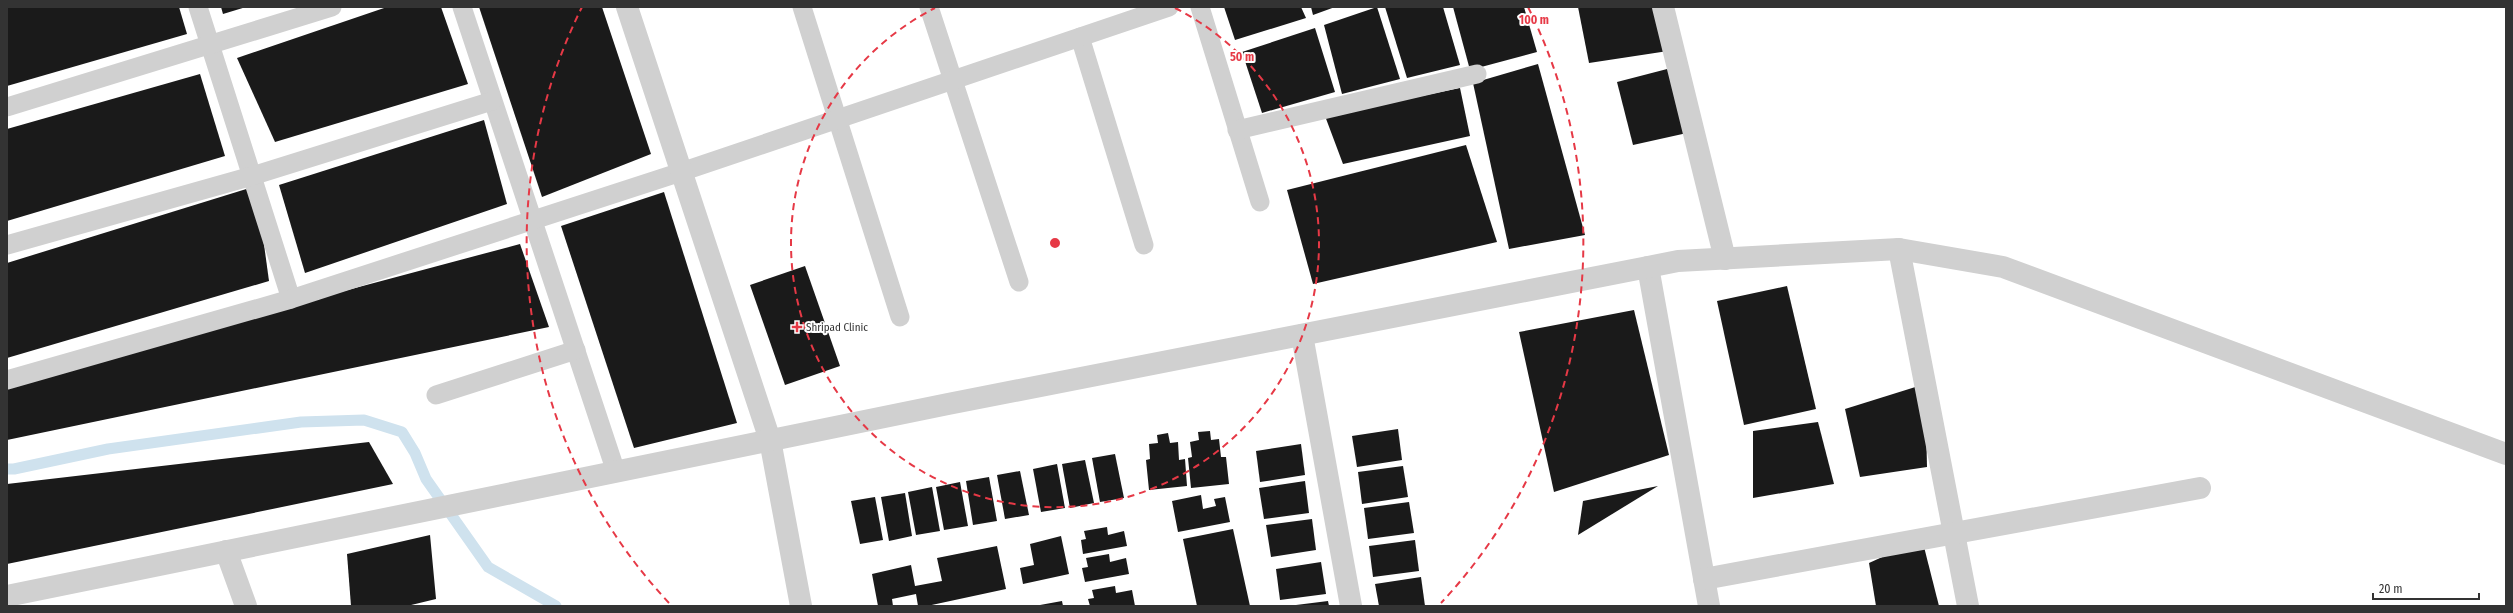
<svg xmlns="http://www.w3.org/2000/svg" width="2513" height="613" font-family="'Fira Sans Condensed',sans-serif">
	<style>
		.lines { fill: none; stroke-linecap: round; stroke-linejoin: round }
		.stream { stroke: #cfe2ee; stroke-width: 11 }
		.building { fill: #1a1a1a }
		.lane { stroke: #d0d0d0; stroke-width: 19 }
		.street { stroke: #d0d0d0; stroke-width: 22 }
		.ring { fill: none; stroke: #e63946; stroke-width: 2; stroke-dasharray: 7 5 }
		.poi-dot { fill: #e63946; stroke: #fff; stroke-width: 1.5 }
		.labels { text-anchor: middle; stroke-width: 4; stroke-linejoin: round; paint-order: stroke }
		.poi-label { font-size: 11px; fill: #333; stroke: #fff; text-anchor: start }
		.centre { fill: #e63946; stroke: #fff; stroke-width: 2 }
		.ring-label { font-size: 12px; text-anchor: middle; font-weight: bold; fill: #e63946; stroke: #fff; stroke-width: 4; stroke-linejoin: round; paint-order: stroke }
	</style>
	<rect width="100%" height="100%" fill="#fff"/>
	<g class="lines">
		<path class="stream" d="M7 469H14L108 449 301 422 364 420 402 432 415 453 426 479 488 567 556 606"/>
	</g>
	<g class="building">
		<path d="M7 7H179L187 34 7 86Z"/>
		<path d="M221 7H246L223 14Z"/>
		<path d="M387 7H441L468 84 275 142 237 58Z"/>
		<path d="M479 7H602L651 154 542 197Z"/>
		<path d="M1224 7H1301L1306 18 1235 40Z"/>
		<path d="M1311 7H1335L1313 15Z"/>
		<path d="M1377 7 1400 79 1342 94 1324 25Z"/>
		<path d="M1385 7H1443L1460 65 1407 78Z"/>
		<path d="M1453 7H1524L1537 52 1470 70Z"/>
		<path d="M1578 7H1657L1668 51 1589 63Z"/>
		<path d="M1315 28 1335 92 1262 113 1242 52Z"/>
		<path d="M1538 64 1585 235 1509 249 1473 83Z"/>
		<path d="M1671 68 1687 133 1633 145 1617 82Z"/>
		<path d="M200 74 225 156 7 221V129Z"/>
		<path d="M1460 88 1470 136 1343 164 1325 116Z"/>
		<path d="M484 120 507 204 305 273 279 185Z"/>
		<path d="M1466 145 1497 242 1313 284 1287 190Z"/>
		<path d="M256 186 269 281 7 358V263Z"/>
		<path d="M664 192 737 423 634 448 561 226Z"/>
		<path d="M520 244 549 327 7 440V381Z"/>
		<path d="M805 266 840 366 785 385 750 285Z"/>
		<path d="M1787 286 1816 409 1744 425 1717 301Z"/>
		<path d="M1634 310 1669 455 1554 492 1519 332Z"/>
		<path d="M1925 384 1927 467 1860 477 1845 409Z"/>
		<path d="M1818 422 1834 484 1753 498V431Z"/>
		<path d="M1398 429 1402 460 1357 467 1352 436Z"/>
		<path d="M1210 431 1211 440 1219 439 1221 457H1226L1229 484 1191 488 1188 458 1192 457 1190 442 1199 440 1198 432Z"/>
		<path d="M1168 433 1170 443 1178 442 1179 460 1185 459 1187 486 1149 490 1146 460 1150 459 1149 444 1158 443 1157 435Z"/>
		<path d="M369 442 393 484 7 564V484Z"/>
		<path d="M1301 444 1305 475 1260 482 1256 451Z"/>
		<path d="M1115 454 1124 498 1100 502 1092 458Z"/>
		<path d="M1085 460 1094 503 1070 508 1062 464Z"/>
		<path d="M1057 464 1065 508 1041 512 1033 469Z"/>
		<path d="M1403 466 1408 497 1362 504 1358 472Z"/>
		<path d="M1020 471 1029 515 1005 519 997 475Z"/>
		<path d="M989 477 997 521 973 525 966 481Z"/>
		<path d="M1305 481 1309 513 1264 519 1259 488Z"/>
		<path d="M960 482 968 526 944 530 936 487Z"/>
		<path d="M1658 486 1578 535 1583 501Z"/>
		<path d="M932 487 940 531 916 535 908 492Z"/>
		<path d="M905 493 912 536 889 541 881 497Z"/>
		<path d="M1201 495 1203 509 1216 506 1214 499 1225 497 1230 522 1178 532 1172 501Z"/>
		<path d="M875 497 883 540 860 544 851 501Z"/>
		<path d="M1409 502 1414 533 1368 539 1364 508Z"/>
		<path d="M1312 519 1316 550 1271 557 1266 525Z"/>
		<path d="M1107 527 1108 535 1124 531 1127 546 1083 554 1081 540 1086 539 1084 531Z"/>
		<path d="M1233 529 1250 606H1197L1183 539Z"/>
		<path d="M430 535 436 599 407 606H351L347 554Z"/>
		<path d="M1061 536 1069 574 1023 584 1020 568 1034 565 1030 544Z"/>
		<path d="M1922 539 1939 606H1876L1869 563Z"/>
		<path d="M1415 540 1419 571 1373 577 1369 546Z"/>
		<path d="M997 546 1006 589 927 606H918L916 594 892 599 893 606H878L872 574 911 565 915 586 942 581 937 558Z"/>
		<path d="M1109 554 1110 562 1126 558 1129 574 1085 582 1082 568 1088 567 1086 558Z"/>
		<path d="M1321 562 1326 594 1280 600 1276 569Z"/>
		<path d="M1421 577 1425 606H1379L1375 584Z"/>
		<path d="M1115 586 1116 593 1132 590 1135 606H1090L1088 599 1094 598 1092 590Z"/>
		<path d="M1062 601 1063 606H1040V605Z"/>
		<path d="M1328 601 1329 606H1296V605Z"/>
	</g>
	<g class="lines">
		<g class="lane">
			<path d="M198 7 291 299"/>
			<path d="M462 7 616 472"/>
			<path d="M802 7 900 317"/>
			<path d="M929 7 1019 282"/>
			<path d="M1200 7 1260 202"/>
			<path d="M1080 37 1144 245"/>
			<path d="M7 107 332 7"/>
			<path d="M1237 130 1477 74"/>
			<path d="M7 245 252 176 492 101"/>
			<path d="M7 380 291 299 681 172 1169 7"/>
			<path d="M436 395 576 350"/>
		</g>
		<g class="street">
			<path d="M627 7 770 440 801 606"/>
			<path d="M1663 7 1725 259"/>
			<path d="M1899 249 1968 606"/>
			<path d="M1648 267 1709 606"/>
			<path d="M1302 335 1351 606"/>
			<path d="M226 551 246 606"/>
			<path d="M1704 579 2200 488"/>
			<path d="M7 596 948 404 1648 267 1678 261 1899 249 2003 267 2506 454"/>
		</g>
	</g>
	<g class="ring">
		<path d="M1175 8A264 264 0 1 1 935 8"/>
		<path d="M669 603A528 528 0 0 1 582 7M1528 7A528 528 0 0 1 1441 603"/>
	</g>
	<path class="poi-dot" d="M795 321h4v4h4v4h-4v4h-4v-4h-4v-4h4z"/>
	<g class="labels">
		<g class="poi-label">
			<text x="806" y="331">Shripad Clinic</text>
		</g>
	</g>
	<circle cx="1055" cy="243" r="6" class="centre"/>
	<g class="ring-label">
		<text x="1534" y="24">100 m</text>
		<text x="1242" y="61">50 m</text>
	</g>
	<rect width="2513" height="613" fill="none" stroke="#333333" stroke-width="16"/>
	<path d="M2373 593v6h106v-6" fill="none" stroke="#333333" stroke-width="2"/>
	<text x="2379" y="593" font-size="12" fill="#333333" stroke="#ffffff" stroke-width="3" paint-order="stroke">20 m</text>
</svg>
